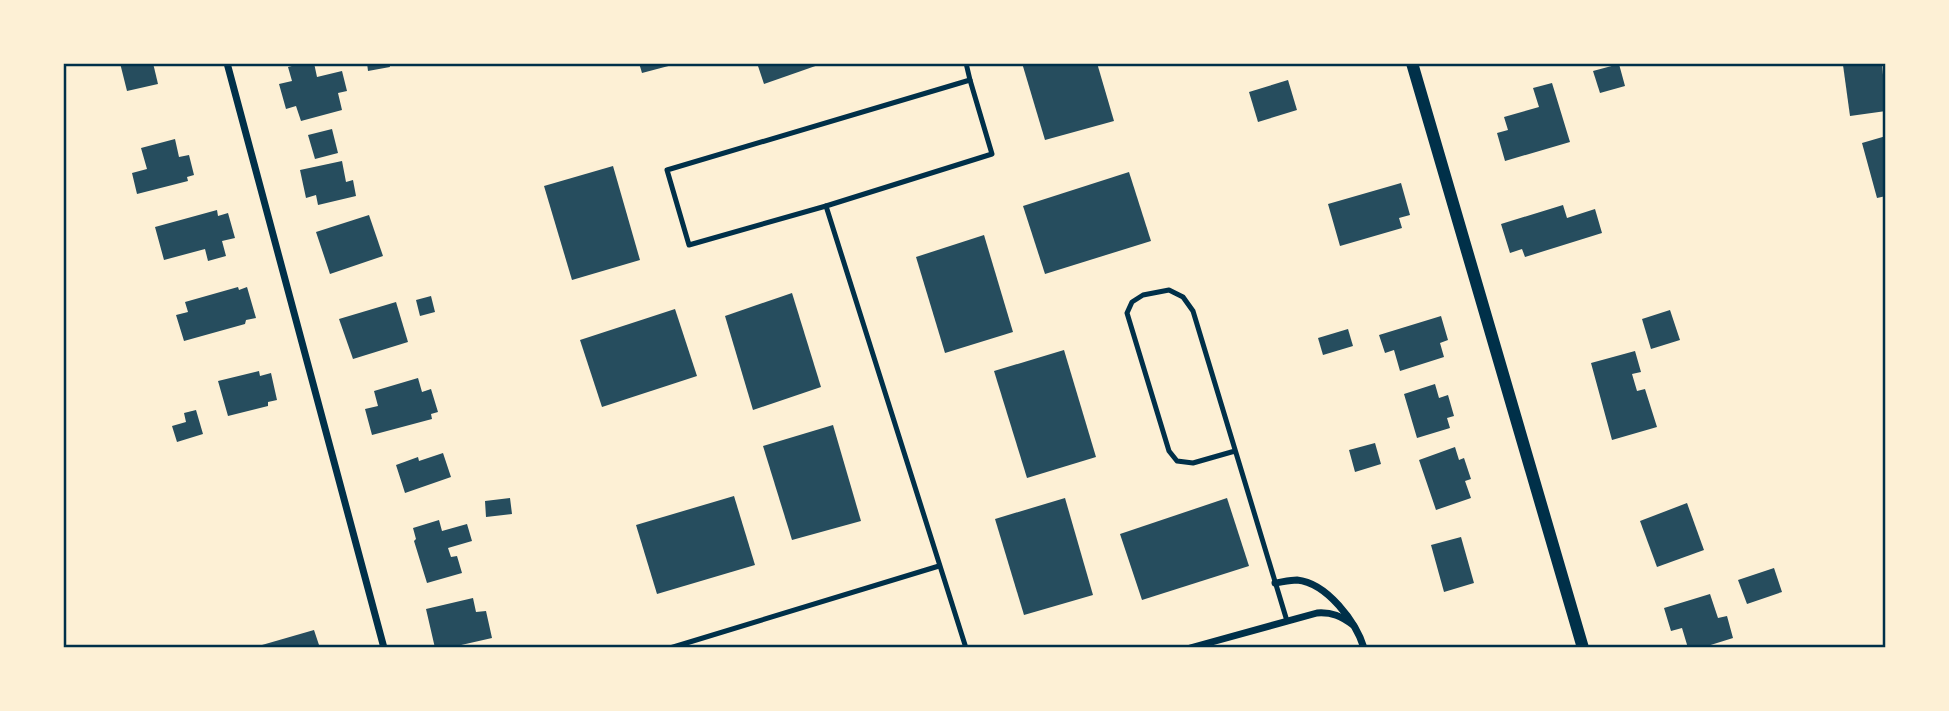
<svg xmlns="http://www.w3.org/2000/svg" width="1949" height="711" font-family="'Alegreya Sans',sans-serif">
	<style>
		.building { fill: #264d5e }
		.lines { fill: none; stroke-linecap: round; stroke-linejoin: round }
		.service { stroke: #003049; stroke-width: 5 }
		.minor { stroke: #003049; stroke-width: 7 }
		.tertiary { stroke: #003049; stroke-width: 12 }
		.neatline { fill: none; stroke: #003049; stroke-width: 2.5 }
	</style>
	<rect width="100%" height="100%" fill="#fdf0d5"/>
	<g class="building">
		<path d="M120 63H153L158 84 127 91Z"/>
		<path d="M303 63H314L317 77 342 71 347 91 338 93 342 110 301 121 296 106 286 109 279 84 292 81 288 67Z"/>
		<path d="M367 63H389L390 67 368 71Z"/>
		<path d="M639 63H676V64L642 73Z"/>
		<path d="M757 63H824L764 84Z"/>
		<path d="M1022 63H1097L1114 121 1045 140Z"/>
		<path d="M1858 63H1882L1886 111 1850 116 1843 65Z"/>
		<path d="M1619 64 1625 86 1600 93 1593 71Z"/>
		<path d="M1288 80 1297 110 1258 122 1249 92Z"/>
		<path d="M1552 83 1570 142 1505 161 1497 133 1508 130 1504 117 1539 107 1533 88Z"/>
		<path d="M332 129 338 153 315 159 308 135Z"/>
		<path d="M1886 136V196L1877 198 1862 143Z"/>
		<path d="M175 139 179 157 189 155 194 175 187 177 188 181 137 194 132 173 147 169 141 148Z"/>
		<path d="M342 161 346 182 353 180 356 196 318 205 316 195 306 198 300 170Z"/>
		<path d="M613 166 640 260 572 280 544 186Z"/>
		<path d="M1129 172 1151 241 1045 274 1023 206Z"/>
		<path d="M1401 183 1410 215 1399 218 1402 228 1340 246 1328 204Z"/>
		<path d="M1563 205 1567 218 1595 209 1602 233 1525 257 1522 249 1510 253 1501 224Z"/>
		<path d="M217 210 218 216 228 213 235 238 222 241 226 256 208 261 205 249 164 260 155 227Z"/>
		<path d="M369 215 383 256 330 274 316 232Z"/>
		<path d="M984 235 1013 332 945 353 916 257Z"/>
		<path d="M238 287 239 290 247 287 256 318 246 320 245 324 184 341 176 315 188 312 185 302Z"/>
		<path d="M792 293 821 387 753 410 725 316Z"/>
		<path d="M431 296 435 312 420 316 416 300Z"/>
		<path d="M396 302 408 342 353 359 339 319Z"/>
		<path d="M675 309 697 376 602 407 580 340Z"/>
		<path d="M1670 310 1680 340 1651 349 1642 319Z"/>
		<path d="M1441 316 1448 340 1440 343 1444 357 1400 371 1394 350 1385 353 1379 335Z"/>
		<path d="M1348 329 1353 346 1323 355 1318 338Z"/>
		<path d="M1064 350 1096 457 1027 478 994 371Z"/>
		<path d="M1635 351 1641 372 1632 374 1637 391 1645 389 1657 427 1612 440 1591 363Z"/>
		<path d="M259 371 260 376 271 373 277 400 268 402V406L228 416 218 381Z"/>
		<path d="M418 378 422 392 431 389 438 412 431 414 432 419 372 435 365 409 378 406 374 391Z"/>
		<path d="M1435 384 1439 398 1448 395 1454 416 1447 418 1450 428 1417 438 1404 394Z"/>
		<path d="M196 410 203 434 177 442 172 426 186 422 184 413Z"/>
		<path d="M833 425 861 521 792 540 763 446Z"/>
		<path d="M1375 443 1381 464 1355 472 1349 450Z"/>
		<path d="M1455 447 1459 460 1464 458 1471 479 1465 481 1471 498 1436 510 1419 460Z"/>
		<path d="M443 453 451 477 405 493 396 465 418 457 419 461Z"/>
		<path d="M734 496 755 565 657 594 636 525Z"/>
		<path d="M510 498 512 514 486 517 485 501Z"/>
		<path d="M1065 498 1093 595 1024 615 995 519Z"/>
		<path d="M1227 498 1249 566 1142 600 1120 534Z"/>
		<path d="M1687 503 1704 550 1657 567 1640 521Z"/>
		<path d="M439 520 442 531 467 524 472 541 448 548 451 557 457 556 462 573 427 583 414 541 416 539 413 528Z"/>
		<path d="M1461 537 1474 583 1444 592 1431 545Z"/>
		<path d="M1774 568 1782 592 1747 604 1738 580Z"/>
		<path d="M1710 594 1718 618 1727 616 1733 638 1701 648H1688L1682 628 1671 631 1664 608Z"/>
		<path d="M473 598 476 612 486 611 492 638 448 648H435L426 609Z"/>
		<path d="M314 630 320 648H255V647Z"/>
	</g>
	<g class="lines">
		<g class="service">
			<path d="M826 206 689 245 667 170 970 80 966 63"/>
			<path d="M1235 451 1193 463 1177 461 1169 451 1127 313 1132 302 1143 295 1169 290 1183 297 1193 311 1287 621"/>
			<path d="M670 648 939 566"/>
			<path d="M966 648 826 206 992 154 970 80"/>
		</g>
		<g class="minor">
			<path d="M227 63 384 648"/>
			<path d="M1275 583C1282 582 1291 580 1297 580 1327 583 1356 622 1364 648"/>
			<path d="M1190 648 1317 613C1332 612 1341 616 1353 625"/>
		</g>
		<path class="tertiary" d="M1412 63 1583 648"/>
	</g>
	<rect width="1949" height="711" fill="none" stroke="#fdf0d5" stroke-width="130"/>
	<rect x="65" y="65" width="1819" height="581" class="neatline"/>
</svg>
